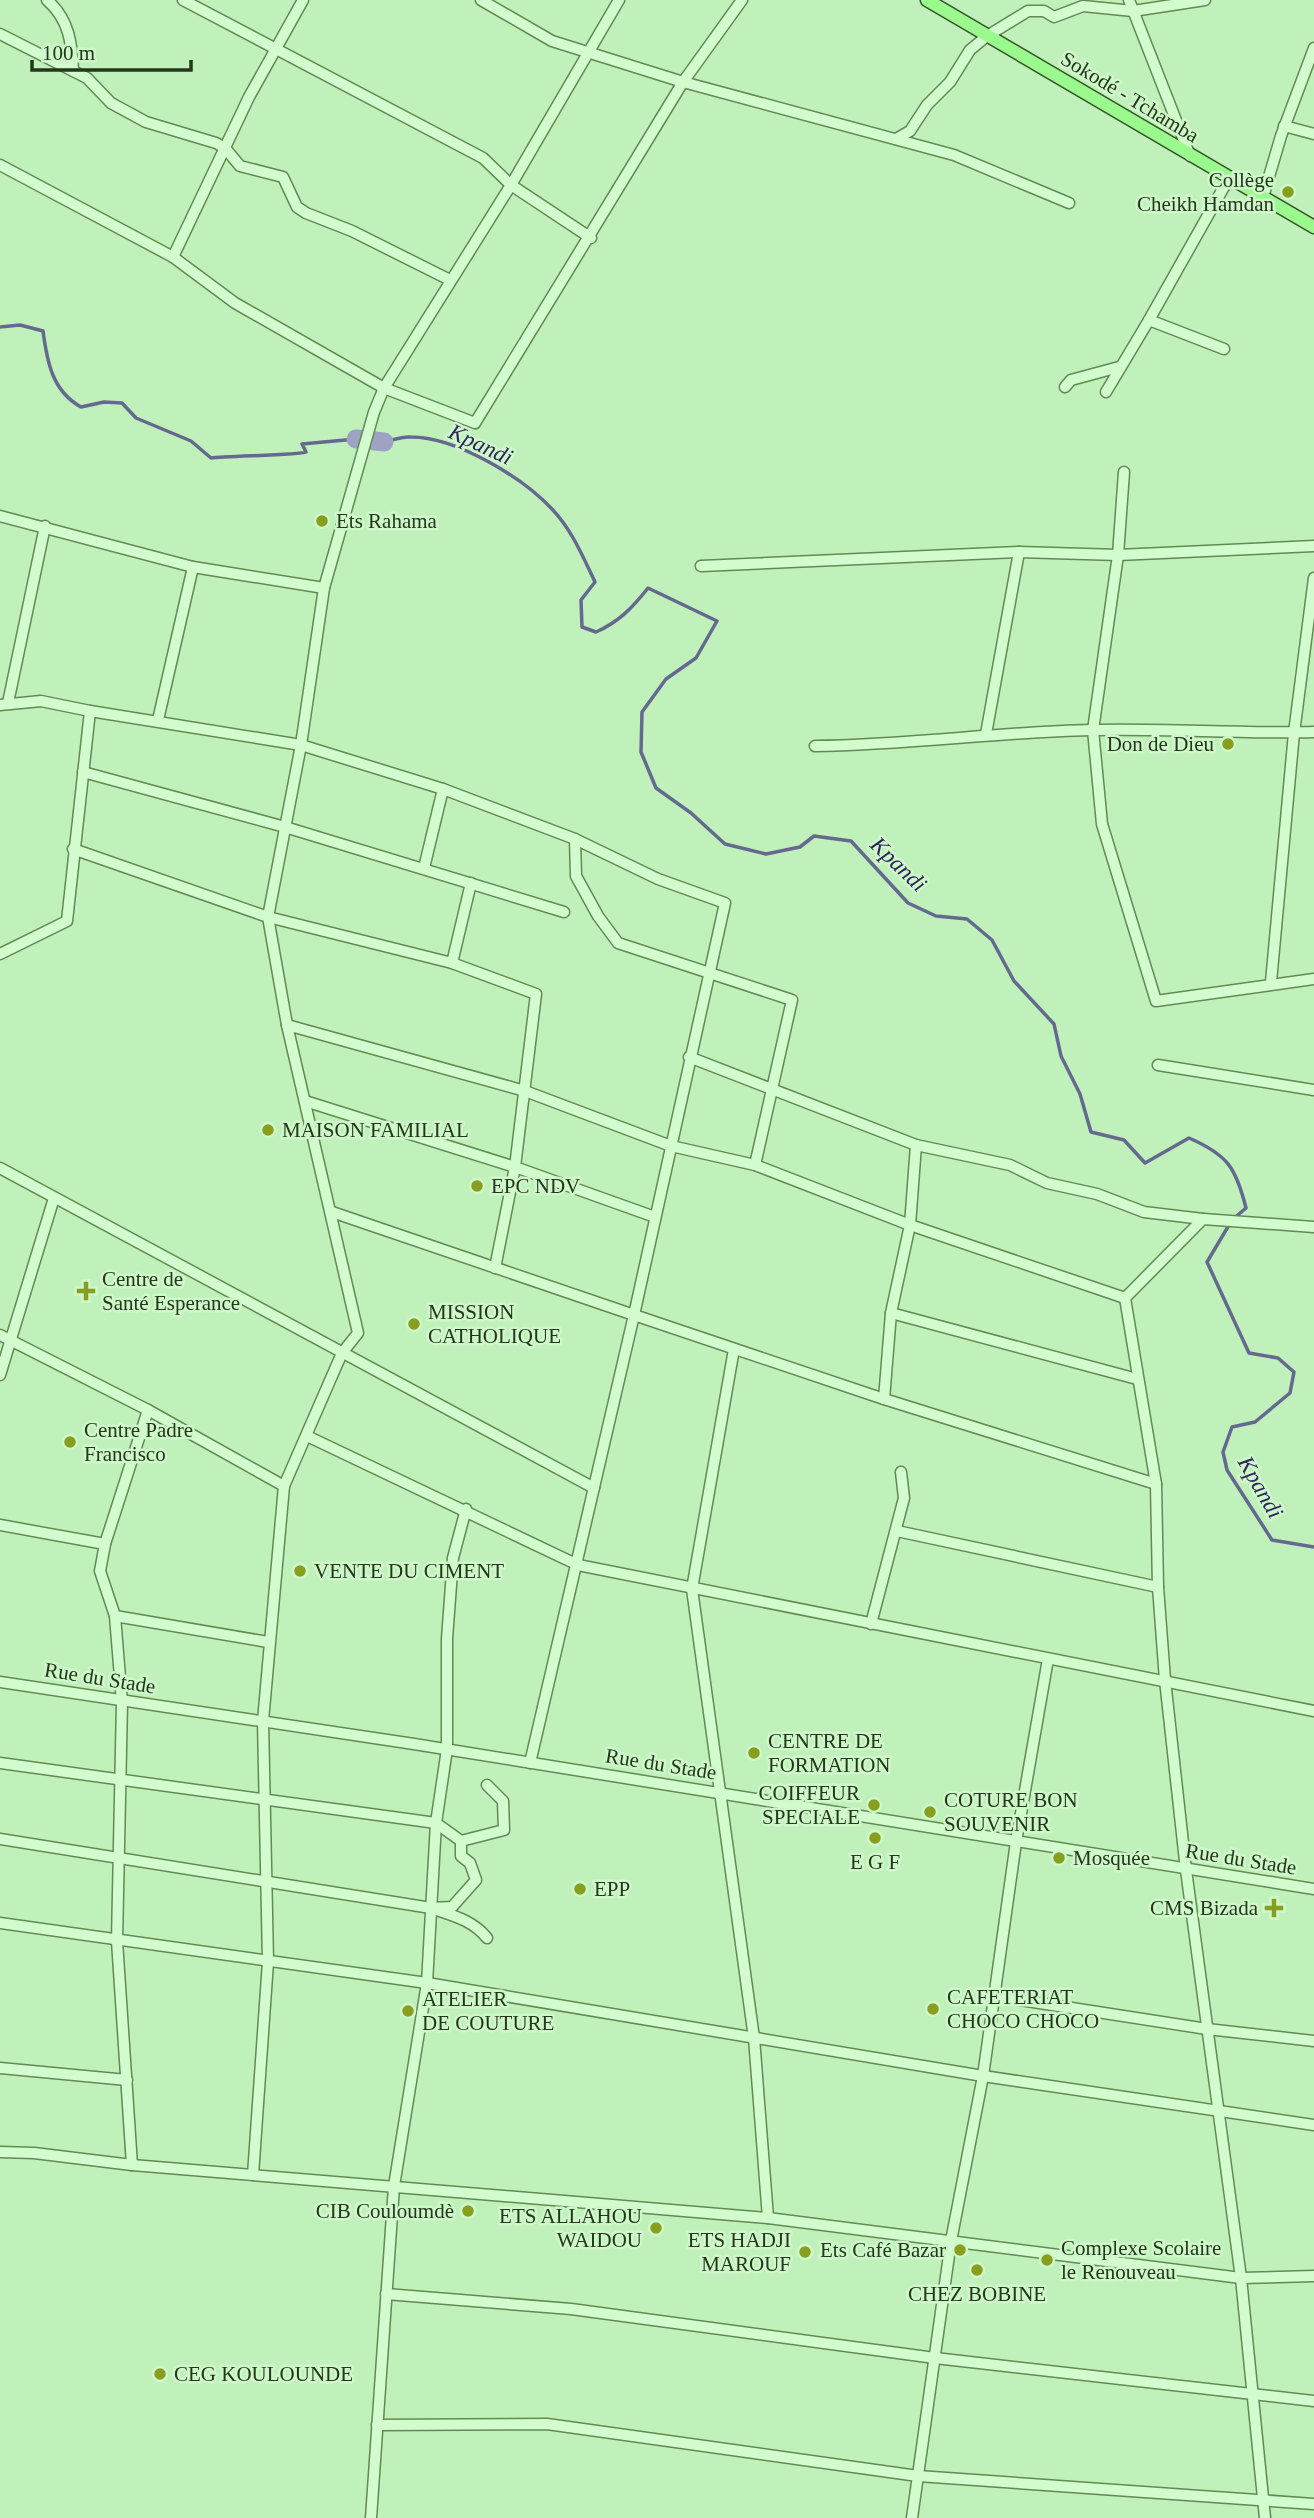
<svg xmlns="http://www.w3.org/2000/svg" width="1314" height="2518" font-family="Georgia,serif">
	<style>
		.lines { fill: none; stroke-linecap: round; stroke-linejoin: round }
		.stream { stroke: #66698f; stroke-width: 3.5 }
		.river { stroke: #9fa3c2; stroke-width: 19 }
		.minor-casing { stroke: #628a53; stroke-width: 13 }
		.major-casing { stroke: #385628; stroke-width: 15 }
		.minor { stroke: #d3fcce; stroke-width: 10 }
		.major { stroke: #9afa8d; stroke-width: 12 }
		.poi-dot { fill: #879e1e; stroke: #cff8ca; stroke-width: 2.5 }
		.labels { text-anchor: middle; stroke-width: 5; stroke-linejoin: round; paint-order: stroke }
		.street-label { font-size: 21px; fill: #23371a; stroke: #cff8ca }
		.poi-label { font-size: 21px; fill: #23371a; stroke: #cff8ca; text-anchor: start }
		.water-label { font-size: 23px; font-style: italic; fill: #2d2758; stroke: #cff8ca }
	</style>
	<rect width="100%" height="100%" fill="#c0f1ba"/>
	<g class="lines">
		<g class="stream">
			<path d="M0 327 20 325 43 331C47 361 52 391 81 407L104 402 122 403 136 418 191 441 211 458C227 456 300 455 306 452L302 444 356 439"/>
			<path d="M384 442C393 440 403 436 411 437 456 437 522 477 552 509 572 530 583 557 595 582L581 600 582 627 596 632C619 622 633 607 648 588L717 621 696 658 666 679 642 712 641 752 656 788 691 813 725 844 766 854 800 847 814 836 851 841 908 903 936 916 967 919 992 940 1014 981 1054 1024 1061 1056 1080 1094 1091 1132 1124 1140 1145 1163 1189 1138C1228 1155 1236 1168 1246 1208L1232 1220 1207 1262 1249 1353 1278 1358 1294 1372 1290 1393 1255 1422 1232 1427 1223 1452 1227 1470 1272 1540 1314 1547"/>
		</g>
		<path class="river" d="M356 439 384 442"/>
		<g class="minor-casing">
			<g id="minor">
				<path d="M47 0C69 19 72 43 73 71"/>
				<path d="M183 0 483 158 511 185 591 238"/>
				<path d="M303 0 249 97 173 257 235 303 384 388 475 423 683 82 742 0"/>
				<path d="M481 0 552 41 683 82 954 155 1069 203"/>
				<path d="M1129 0 1190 156"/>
				<path d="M0 34 87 78 111 103 146 122 216 143 225 148 240 166 283 177 297 207 306 213 352 231 450 280"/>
				<path d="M1284 126 1314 134"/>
				<path d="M896 139 910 131 927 105 950 82 970 50 987 36 1028 11H1044L1054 17 1083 6 1133 11 1205 0"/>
				<path d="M0 165 173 257"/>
				<path d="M1263 197 1281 136 1314 48"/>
				<path d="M1224 349 1149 320 1229 178"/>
				<path d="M1065 387 1071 380 1119 367"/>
				<path d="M1106 392 1149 320"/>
				<path d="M1124 472 1118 555 1093 730 1102 824 1156 1001 1314 979"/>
				<path d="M0 516 193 567 324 588"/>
				<path d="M701 566 1019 552 1118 555 1314 546"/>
				<path d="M8 703 45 526"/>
				<path d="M0 705 41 701 90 711"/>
				<path d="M158 720 193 567"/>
				<path d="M986 734 1019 552"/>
				<path d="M815 746C908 745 999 732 1091 730 1165 728 1240 734 1314 732"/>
				<path d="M83 772 285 827 564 912"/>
				<path d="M575 839 576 876 598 916 618 943 792 1000 755 1165"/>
				<path d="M73 849 268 917 287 1025 358 1333 342 1353 284 1486 263 1721 268 1962 253 2175"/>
				<path d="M424 868 443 789"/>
				<path d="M0 954 67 921 90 711 301 745 443 789 575 839 658 879 725 903 634 1315 332 1212"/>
				<path d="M452 963 471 883"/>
				<path d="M1271 982 1294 733 1314 578"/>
				<path d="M287 1025 525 1091 671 1146 755 1165 910 1225 1125 1298"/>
				<path d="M689 1057 916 1145 1010 1165 1047 1183 1097 1194 1144 1212 1203 1219"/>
				<path d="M1158 1065 1314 1090"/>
				<path d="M305 1101 515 1167 655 1217"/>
				<path d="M0 1168 594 1488"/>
				<path d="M495 1268 515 1167 536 994 452 963 268 917 301 745 324 588 374 412 384 388 511 185 619 0"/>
				<path d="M1125 1298 1156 1484 1158 1587 1165 1680 1186 1870 1241 2278 1265 2518"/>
				<path d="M1125 1298 1203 1219 1314 1227"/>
				<path d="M891 1313 1137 1379"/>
				<path d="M0 1335 148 1410 284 1486"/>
				<path d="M734 1349 692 1589 754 2038 768 2218"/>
				<path d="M0 1375 54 1198"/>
				<path d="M884 1399 891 1313 910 1225 916 1145"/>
				<path d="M307 1436 578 1565 1314 1711"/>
				<path d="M0 1525 105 1544"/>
				<path d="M897 1531 1158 1587"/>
				<path d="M115 1616 268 1642"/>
				<path d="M871 1624 904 1498 901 1472"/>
				<path d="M0 1682 414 1744 1314 1889"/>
				<path d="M0 1763 436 1823 461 1841V1856L470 1863 476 1880 452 1907 431 1908"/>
				<path d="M530 1763 634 1315 884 1399 1156 1484"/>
				<path d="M0 1839 431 1908C451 1915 473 1920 487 1938"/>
				<path d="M461 1841 504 1830 503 1801 487 1785"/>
				<path d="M0 1923 427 1983 983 2076 1314 2125"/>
				<path d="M994 1996 1207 2029 1314 2041"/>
				<path d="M0 2068 127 2080"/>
				<path d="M0 2152 34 2153 132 2165 768 2218 1241 2278 1314 2276"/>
				<path d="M132 2165 117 1941 122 1702 115 1616 100 1571 105 1544 148 1410"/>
				<path d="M386 2294 571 2309 935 2358 1314 2401"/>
				<path d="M377 2425 547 2424 918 2476 1314 2504"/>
				<path d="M371 2518 394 2186 427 1983 436 1823 447 1749V1639L453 1558 466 1509"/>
				<path d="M912 2518 951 2241 983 2076 1016 1842 1048 1659"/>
			</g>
		</g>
		<g class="major-casing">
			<path id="major" d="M927 0 1314 227"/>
		</g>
		<use href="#minor" class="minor"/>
		<use href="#major" class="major"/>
	</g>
	<g class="poi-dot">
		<circle cx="1288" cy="192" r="7"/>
		<circle cx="322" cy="521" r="7"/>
		<circle cx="1228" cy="744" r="7"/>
		<circle cx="268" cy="1130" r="7"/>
		<circle cx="477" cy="1186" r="7"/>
		<path d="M82.5 1280.5h7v7h7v7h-7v7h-7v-7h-7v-7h7z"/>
		<circle cx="414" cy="1324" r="7"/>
		<circle cx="70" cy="1442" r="7"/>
		<circle cx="300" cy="1571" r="7"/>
		<circle cx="754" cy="1753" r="7"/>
		<circle cx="874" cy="1805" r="7"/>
		<circle cx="930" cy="1812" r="7"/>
		<circle cx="875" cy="1838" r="7"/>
		<circle cx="1059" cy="1858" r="7"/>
		<circle cx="580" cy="1889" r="7"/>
		<path d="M1270.5 1897.5h7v7h7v7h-7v7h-7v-7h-7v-7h7z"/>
		<circle cx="933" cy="2009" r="7"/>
		<circle cx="408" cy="2011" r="7"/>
		<circle cx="468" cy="2211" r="7"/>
		<circle cx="656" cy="2228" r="7"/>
		<circle cx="960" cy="2250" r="7"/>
		<circle cx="805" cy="2252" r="7"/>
		<circle cx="1047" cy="2260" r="7"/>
		<circle cx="977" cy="2270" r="7"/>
		<circle cx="160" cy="2374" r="7"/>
	</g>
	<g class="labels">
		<g class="street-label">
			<text transform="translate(1130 97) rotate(31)" y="7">Sokodé - Tchamba</text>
			<text transform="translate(100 1678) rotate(9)" y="7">Rue du Stade</text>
			<text transform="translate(661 1764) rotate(9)" y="7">Rue du Stade</text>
			<text transform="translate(1241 1859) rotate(9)" y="7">Rue du Stade</text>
		</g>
		<g class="poi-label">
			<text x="1274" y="187" text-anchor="end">Collège<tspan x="1274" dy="24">Cheikh Hamdan</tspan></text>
			<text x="336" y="528">Ets Rahama</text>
			<text x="1214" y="751" text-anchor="end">Don de Dieu</text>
			<text x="282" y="1137">MAISON FAMILIAL</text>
			<text x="491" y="1193">EPC NDV</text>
			<text x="102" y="1286">Centre de<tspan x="102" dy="24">Santé Esperance</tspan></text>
			<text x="428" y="1319">MISSION<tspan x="428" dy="24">CATHOLIQUE</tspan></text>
			<text x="84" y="1437">Centre Padre<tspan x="84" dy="24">Francisco</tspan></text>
			<text x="314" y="1578">VENTE DU CIMENT</text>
			<text x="768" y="1748">CENTRE DE<tspan x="768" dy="24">FORMATION</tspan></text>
			<text x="860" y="1800" text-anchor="end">COIFFEUR<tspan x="860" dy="24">SPECIALE</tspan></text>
			<text x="944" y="1807">COTURE BON<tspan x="944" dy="24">SOUVENIR</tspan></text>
			<text x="1073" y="1865">Mosquée</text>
			<text x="875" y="1869" text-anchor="middle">E G F</text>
			<text x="594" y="1896">EPP</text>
			<text x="1258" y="1915" text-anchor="end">CMS Bizada</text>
			<text x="947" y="2004">CAFETERIAT<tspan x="947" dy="24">CHOCO CHOCO</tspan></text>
			<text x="422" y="2006">ATELIER<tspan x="422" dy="24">DE COUTURE</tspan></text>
			<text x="454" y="2218" text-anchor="end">CIB Couloumdè</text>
			<text x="642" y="2223" text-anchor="end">ETS ALLAHOU<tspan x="642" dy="24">WAIDOU</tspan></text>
			<text x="791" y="2247" text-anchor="end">ETS HADJI<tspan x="791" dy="24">MAROUF</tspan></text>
			<text x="1061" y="2255">Complexe Scolaire<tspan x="1061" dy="24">le Renouveau</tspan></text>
			<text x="946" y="2257" text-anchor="end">Ets Café Bazar</text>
			<text x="977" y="2301" text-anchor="middle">CHEZ BOBINE</text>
			<text x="174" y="2381">CEG KOULOUNDE</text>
		</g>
		<g class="water-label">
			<text transform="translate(481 444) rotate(25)" y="8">Kpandi</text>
			<text transform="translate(899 864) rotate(44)" y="8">Kpandi</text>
			<text transform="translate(1261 1487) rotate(60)" y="8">Kpandi</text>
		</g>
	</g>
	<path d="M32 60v10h159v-10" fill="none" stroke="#23371a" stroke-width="3.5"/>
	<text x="42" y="60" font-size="21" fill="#23371a" stroke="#cff8ca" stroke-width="5" paint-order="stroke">100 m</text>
</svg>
